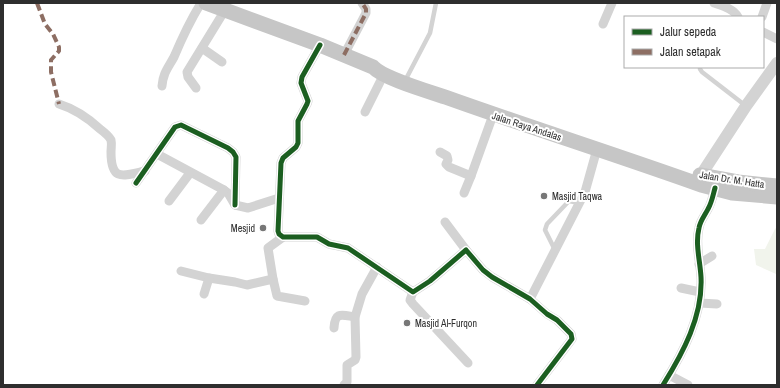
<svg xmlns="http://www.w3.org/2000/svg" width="780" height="388" font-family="'Archivo Narrow',sans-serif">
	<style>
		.green { fill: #f1f4ec }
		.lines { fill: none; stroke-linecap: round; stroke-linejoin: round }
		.service { stroke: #d3d3d3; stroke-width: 4.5 }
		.minor { stroke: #d3d3d3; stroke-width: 9 }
		.tertiary { stroke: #d3d3d3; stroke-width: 12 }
		.primary { stroke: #c6c6c6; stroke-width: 15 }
		.quiet { stroke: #8d6e63; stroke-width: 4; stroke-dasharray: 8 4; stroke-linecap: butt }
		.cycleway-casing { stroke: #fff; stroke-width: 8 }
		.cycleway { stroke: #1b5e20; stroke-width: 5 }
		.poi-dot { fill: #777; stroke: #fff; stroke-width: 1.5 }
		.labels { text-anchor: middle; stroke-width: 4; stroke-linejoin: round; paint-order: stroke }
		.street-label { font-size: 10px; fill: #2e2e2e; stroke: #fff }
		.poi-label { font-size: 10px; fill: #2e2e2e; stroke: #fff; text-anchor: start }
	</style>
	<rect width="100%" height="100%" fill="#fff"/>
	<path class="green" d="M777 227V274H776L756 265 754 249H765L775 229Z"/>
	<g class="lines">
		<g class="service">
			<path d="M700 67V69L702 72 746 106"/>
			<path d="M407 77 430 33 436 3"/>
			<path d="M555 250 545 230 547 224 569 201 579 203"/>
		</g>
		<g class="minor">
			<path d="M714 3C723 6 734 9 738 17"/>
			<path d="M762 17 767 3"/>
			<path d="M603 24 612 3"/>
			<path d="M763 32 777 39"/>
			<path d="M320 45 302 77 301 83 308 101 307 104 298 121V143L296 147 283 158 281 163 278 231 279 234 283 237H317L329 244 348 248 413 292 430 281 466 250 483 270 492 277 530 299 547 314 557 320 571 334 572 339 537 385"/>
			<path d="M202 48 222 62"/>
			<path d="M344 55 366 13V9L362 3"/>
			<path d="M162 86C163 73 168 68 174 57 182 38 190 21 201 3"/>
			<path d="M196 88 188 77 187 72 225 10"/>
			<path d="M59 104C75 109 87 117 100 129 104 132 109 136 111 140 112 144 111 148 111 152 111 182 123 176 145 171"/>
			<path d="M365 112 384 74"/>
			<path d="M440 152 447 156 448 160 446 164 449 167 471 176"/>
			<path d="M157 154 224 190 228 193 235 205 248 208 279 198"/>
			<path d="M136 183 175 127 181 125 228 148 233 152 236 157 235 205"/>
			<path d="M464 193 471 176 493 115"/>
			<path d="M169 201 190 173"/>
			<path d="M201 220 224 190"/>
			<path d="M445 222 466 250"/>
			<path d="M699 264 712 256"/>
			<path d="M181 271 209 278 235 282 247 285 273 279 268 248 283 237"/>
			<path d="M273 279 277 296 305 301"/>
			<path d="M681 288 700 292"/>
			<path d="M413 292 410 300 413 304 468 363"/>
			<path d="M204 294 209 278"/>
			<path d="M530 299 585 192 597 149"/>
			<path d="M700 303 717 304"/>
			<path d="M334 328C335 311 342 315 355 317"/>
			<path d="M669 375 688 385"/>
			<path d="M344 385 347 382V365L355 360 356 357 355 317 362 294 377 267"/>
			<path d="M663 385C683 353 703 316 701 277 700 260 695 244 699 228 700 221 705 215 708 209 712 202 713 195 715 188"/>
		</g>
		<path class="tertiary" d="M701 175 746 106 777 63"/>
		<g class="primary">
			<path d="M206 3 320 45 373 67C384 79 431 92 448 98 532 128 617 155 701 185L732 193 777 197"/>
			<path d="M700 175 738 182 777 186"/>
		</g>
		<g class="quiet">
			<path d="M37 3 45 24 53 34 59 47V51L51 60V72L59 104"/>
			<path d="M344 55 366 13V9L362 3"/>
		</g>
		<g class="cycleway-casing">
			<g id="cycleway">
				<path d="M320 45 302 77 301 83 308 101 307 104 298 121V143L296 147 283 158 281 163 278 231 279 234 283 237H317L329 244 348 248 413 292 430 281 466 250 483 270 492 277 530 299 547 314 557 320 571 334 572 339 537 385"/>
				<path d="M136 183 175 127 181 125 228 148 233 152 236 157 235 205"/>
				<path d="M663 385C683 353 703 316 701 277 700 260 695 244 699 228 700 221 705 215 708 209 712 202 713 195 715 188"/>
			</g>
		</g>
		<use href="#cycleway" class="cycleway"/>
	</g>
	<g class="poi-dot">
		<circle cx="544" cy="196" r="4"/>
		<circle cx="263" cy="228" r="4"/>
		<circle cx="407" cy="323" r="4"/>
	</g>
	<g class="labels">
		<g class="street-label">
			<text transform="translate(527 126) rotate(18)" y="4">Jalan Raya Andalas</text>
			<text transform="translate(732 179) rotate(9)" y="4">Jalan Dr. M. Hatta</text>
		</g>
		<g class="poi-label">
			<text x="552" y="200">Masjid Taqwa</text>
			<text x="255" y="232" text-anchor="end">Mesjid</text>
			<text x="415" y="327">Masjid Al-Furqon</text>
		</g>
	</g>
	<rect width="780" height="388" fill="none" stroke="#2e2e2e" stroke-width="8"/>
	<rect x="624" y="16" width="140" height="52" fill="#ffffff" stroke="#ababab"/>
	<rect x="632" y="29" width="20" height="6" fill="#1b5e20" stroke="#ababab"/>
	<text x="660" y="36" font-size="12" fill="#2e2e2e">Jalur sepeda</text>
	<rect x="632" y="49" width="20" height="6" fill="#8d6e63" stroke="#ababab"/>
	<text x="660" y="56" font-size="12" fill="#2e2e2e">Jalan setapak</text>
</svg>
